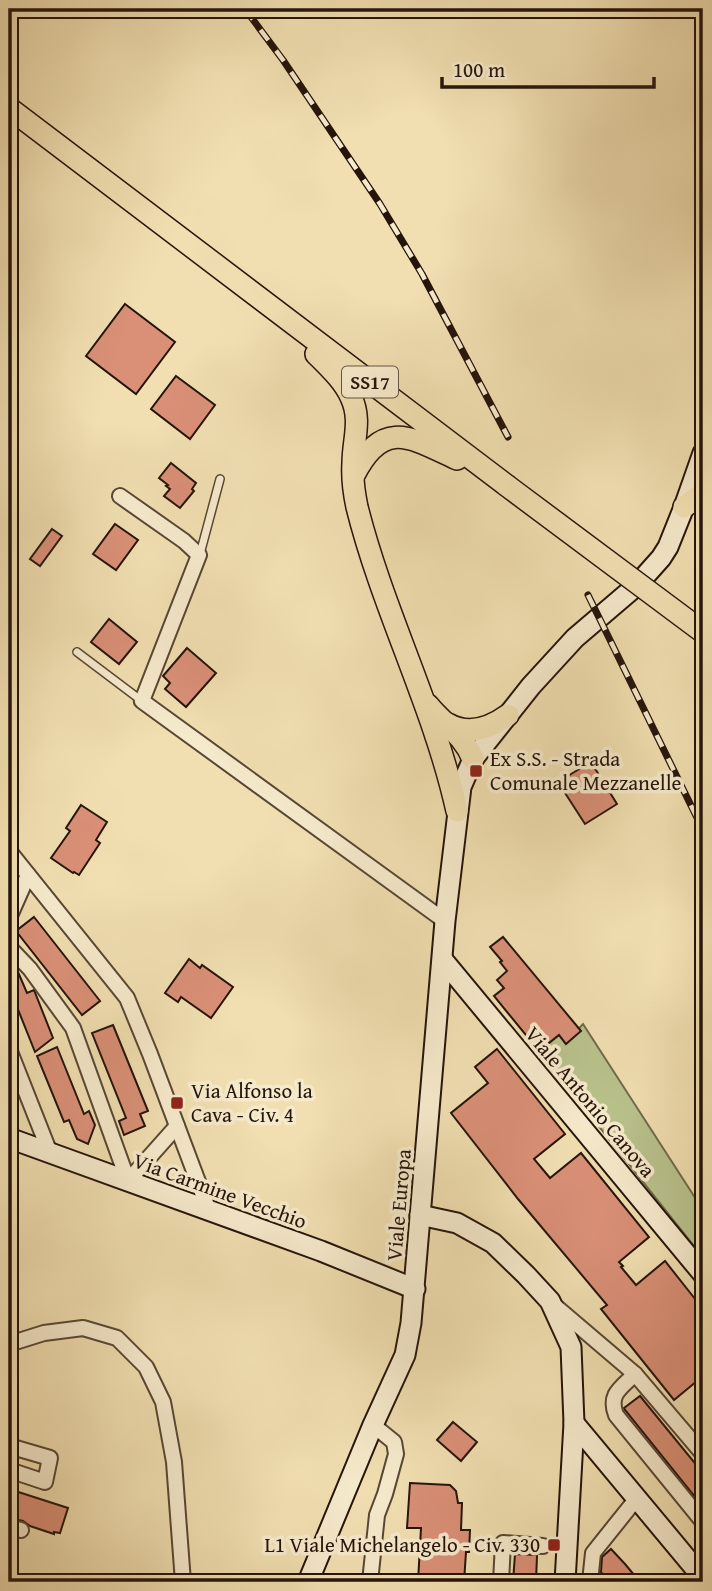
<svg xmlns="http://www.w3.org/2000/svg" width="712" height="1591" font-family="'Gentium Book Plus',serif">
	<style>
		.green { fill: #b9c28c; stroke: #6f6b4c; stroke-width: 2 }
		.building { fill: #da9077; stroke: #25140b; stroke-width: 2 }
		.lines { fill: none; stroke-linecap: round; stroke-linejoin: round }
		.lane-casing { stroke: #584734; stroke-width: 10 }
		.street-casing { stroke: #584734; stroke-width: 18 }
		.secondary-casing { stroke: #25140b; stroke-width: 23 }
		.primary-casing { stroke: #25140b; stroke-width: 24 }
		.lane { stroke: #f6eacc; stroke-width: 7 }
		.street { stroke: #f6eacc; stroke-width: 14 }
		.secondary { stroke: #f6eacc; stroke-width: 19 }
		.primary { stroke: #f1dfb1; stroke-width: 21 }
		.rail-casing { stroke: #25140b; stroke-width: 7 }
		.rail { stroke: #f6eacc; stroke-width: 4.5; stroke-dasharray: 13; stroke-linecap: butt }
		.primary-bridge-casing { stroke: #25140b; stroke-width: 24; stroke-linecap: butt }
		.primary-bridge { stroke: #f1dfb1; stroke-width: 21 }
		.poi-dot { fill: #8f2418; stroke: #f6eacc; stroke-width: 2.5 }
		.labels { text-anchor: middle; stroke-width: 7; stroke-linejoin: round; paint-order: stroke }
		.shield { fill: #f6eacc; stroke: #645445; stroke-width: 2 }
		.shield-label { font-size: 19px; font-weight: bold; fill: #25140b }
		.poi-label { font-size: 21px; fill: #25140b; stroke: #f6eacc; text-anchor: start }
		.street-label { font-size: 21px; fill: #25140b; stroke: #f6eacc }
	</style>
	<rect width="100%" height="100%" fill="#f1dfb1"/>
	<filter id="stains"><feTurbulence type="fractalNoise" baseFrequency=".00286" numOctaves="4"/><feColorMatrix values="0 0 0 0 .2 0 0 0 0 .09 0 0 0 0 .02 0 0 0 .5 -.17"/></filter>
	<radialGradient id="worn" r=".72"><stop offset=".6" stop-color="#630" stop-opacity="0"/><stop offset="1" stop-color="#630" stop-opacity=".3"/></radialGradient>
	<path class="green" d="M583 1024 703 1210V1247L698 1251 539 1051 559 1035 565 1043Z"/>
	<g class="building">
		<path d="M125 304 175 342 136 394 86 356Z"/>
		<path d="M176 376 215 405 190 439 151 409Z"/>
		<path d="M171 463 196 483 192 489 194 491 180 508 164 496 170 489 166 486 168 485 159 478Z"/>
		<path d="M115 524 138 540 116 570 93 554Z"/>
		<path d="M52 529 62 536 40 566 30 559Z"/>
		<path d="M109 619 137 642 119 664 91 642Z"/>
		<path d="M187 648 216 673 186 707 165 689 170 683 163 676Z"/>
		<path d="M591 762 617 804 585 824 558 782Z"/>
		<path d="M81 805 107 822 96 840 100 843 79 875 74 872 73 873 51 858 70 831 66 828Z"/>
		<path d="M34 917 100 1001 82 1015 16 931Z"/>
		<path d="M503 937 581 1031 566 1044 559 1035 539 1051 494 996 504 988 497 980 507 971 500 962 502 961 490 947Z"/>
		<path d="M189 959 200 968 202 965 233 987 211 1018 181 997 178 1002 165 993Z"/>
		<path d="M18 972 27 993 34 990 53 1038 35 1052 9 987V976Z"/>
		<path d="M113 1025 148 1111 140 1114 145 1126 124 1135 119 1121 126 1118 92 1033Z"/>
		<path d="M57 1047 84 1114 89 1111 95 1125 88 1144 77 1139 69 1120 64 1122 37 1056Z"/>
		<path d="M497 1049 565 1134 534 1159 550 1178 581 1153 649 1237 619 1262 623 1266 621 1267 636 1285 665 1261 703 1309V1376L674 1400 601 1309 607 1305 518 1199 451 1113 488 1083 475 1067Z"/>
		<path d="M640 1396 703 1473V1507L625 1410 624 1408Z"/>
		<path d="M453 1422 477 1442 461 1461 437 1440Z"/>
		<path d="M410 1483 450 1485 456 1491 458 1503H462L461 1530H470L469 1552H466L464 1582H418L421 1528H407Z"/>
		<path d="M9 1489 68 1508 60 1533 54 1532V1534L30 1526 23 1521 9 1518Z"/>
		<path d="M611 1549 625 1564 640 1582H609L601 1572 602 1557Z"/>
		<path d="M515 1554 537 1555 536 1582H513Z"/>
	</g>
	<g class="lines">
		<g class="lane-casing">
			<g id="lane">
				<path d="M200 554 220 479"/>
				<path d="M77 652 142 701"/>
			</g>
		</g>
		<g class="street-casing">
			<g id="street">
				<path d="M120 496 184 541 199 555 142 701 445 921"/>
				<path d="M9 851 127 998 150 1054 209 1211"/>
				<path d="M9 918 28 875"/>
				<path d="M9 947 30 969 73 1028 128 1181 177 1126"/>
				<path d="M9 1049 50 1153"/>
				<path d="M554 1305 635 1374 703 1454"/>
				<path d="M9 1344 44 1333 83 1328 117 1338 146 1367 163 1402 174 1462 183 1582"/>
				<path d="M635 1374C621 1388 608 1394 616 1415L703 1522"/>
				<path d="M9 1446 50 1458 45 1482 9 1470"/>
				<path d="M9 1527 21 1530"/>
				<path d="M370 1582 377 1515 385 1494 396 1454 394 1442 373 1425"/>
				<path d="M501 1582 503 1543 543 1546"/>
				<path d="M590 1582 593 1553 637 1498"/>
			</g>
		</g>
		<g class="secondary-casing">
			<g id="secondary">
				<path d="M443 960 703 1274"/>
				<path d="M9 1138 321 1251 415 1289"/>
				<path d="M420 1215 457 1223 493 1243 526 1275 550 1301 571 1347 574 1423 565 1582"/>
				<path d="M574 1423 703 1578"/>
				<path d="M308 1582 373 1425 405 1355 411 1323 445 921 461 787 473 759 531 686 575 638 636 586 661 558 668 547 684 507 703 453"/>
			</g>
		</g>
		<g class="primary-casing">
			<g id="primary">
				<path d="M9 108 506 485"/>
				<path d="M316 354C329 367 344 381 351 397 362 420 353 440 353 463 352 478 354 493 357 507 383 611 434 707 457 811"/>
				<path d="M354 475C383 418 410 437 457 459"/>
				<path d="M684 507 703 493"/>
				<path d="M428 705C444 725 463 734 473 759"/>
				<path d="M448 724C469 736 490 728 508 715"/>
			</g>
		</g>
		<use href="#lane" class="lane"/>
		<use href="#street" class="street"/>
		<use href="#secondary" class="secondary"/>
		<use href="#primary" class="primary"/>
		<g class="rail-casing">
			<g id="rail">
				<path d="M245 9 283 60 380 204 422 274 508 437"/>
				<path d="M588 595 703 830"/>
			</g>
		</g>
		<use href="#rail" class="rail"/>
		<g class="primary-bridge-casing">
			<path id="primary-bridge" d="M506 485 703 632"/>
		</g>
		<use href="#primary-bridge" class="primary-bridge"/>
	</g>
	<g class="poi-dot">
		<rect x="469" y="764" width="14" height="14" rx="3.5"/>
		<rect x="170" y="1096" width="14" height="14" rx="3.5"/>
		<rect x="547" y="1538" width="14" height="14" rx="3.5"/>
	</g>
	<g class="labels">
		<rect class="shield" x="342" y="366.5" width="56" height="31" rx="5"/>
		<g class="shield-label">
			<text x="370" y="389">SS17</text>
		</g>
		<g class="poi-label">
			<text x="490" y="766">Ex S.S. - Strada<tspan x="490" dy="24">Comunale Mezzanelle</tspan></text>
			<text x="191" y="1098">Via Alfonso la<tspan x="191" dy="24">Cava - Civ. 4</tspan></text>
			<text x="540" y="1552" text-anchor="end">L1 Viale Michelangelo - Civ. 330</text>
		</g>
		<g class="street-label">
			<text transform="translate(590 1102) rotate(50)" y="7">Viale Antonio Canova</text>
			<text transform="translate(220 1191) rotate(20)" y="7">Via Carmine Vecchio</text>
			<text transform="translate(399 1205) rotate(-85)" y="7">Viale Europa</text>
		</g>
	</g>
	<rect width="712" height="1591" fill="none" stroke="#f1dfb1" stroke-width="35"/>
	<rect x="10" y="10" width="691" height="1570" fill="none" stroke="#25140b" stroke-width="3.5"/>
	<rect x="18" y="18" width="677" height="1556" fill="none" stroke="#25140b" stroke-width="2"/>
	<path d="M442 77v10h212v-10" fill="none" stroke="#25140b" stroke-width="3.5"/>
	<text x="453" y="77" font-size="21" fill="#25140b" stroke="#f6eacc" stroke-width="5" paint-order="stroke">100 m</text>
	<rect width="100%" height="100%" filter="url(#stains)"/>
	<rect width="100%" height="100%" fill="url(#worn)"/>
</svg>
